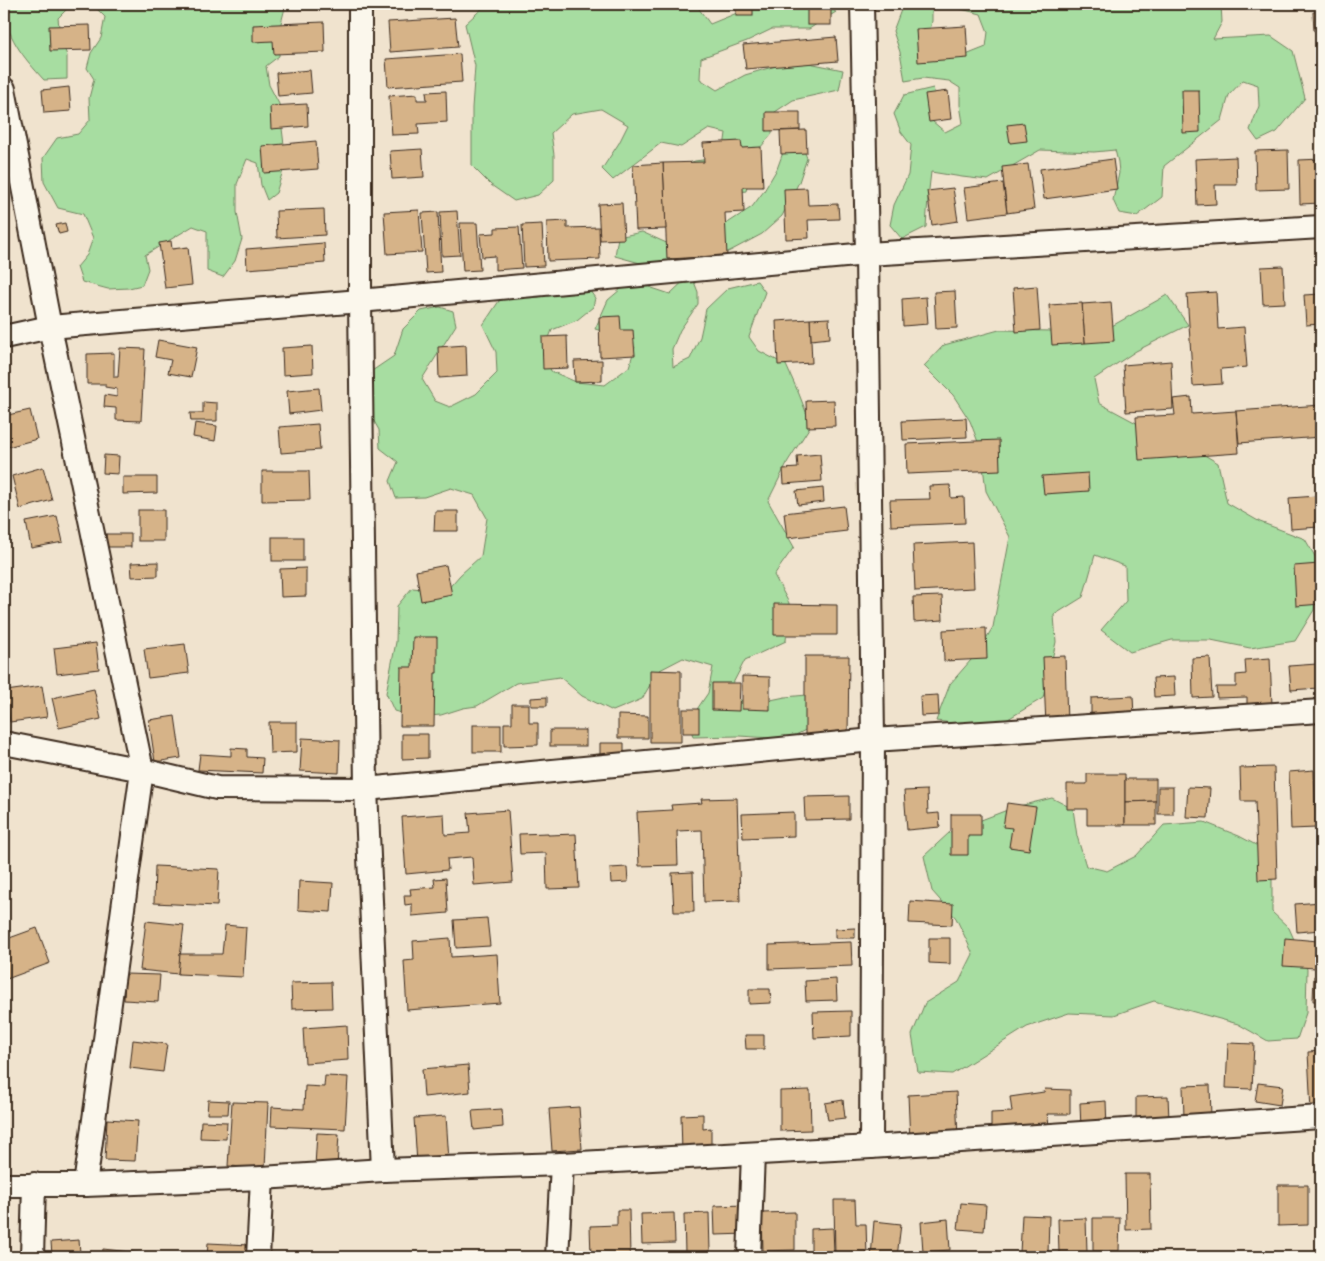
<svg xmlns="http://www.w3.org/2000/svg" width="1325" height="1261" font-family="Pangolin,sans-serif">
	<style>
		.green { fill: #a7dda1; stroke: #718460 }
		.building { fill: #d6b388; stroke: #3b2a1e }
		.lines { fill: none; stroke-linecap: round; stroke-linejoin: round }
		.street-casing { stroke: #3b2a1e; stroke-width: 26 }
		.street { stroke: #fbf7ec; stroke-width: 22 }
	</style>
	<rect width="100%" height="100%" fill="#f0e3ce"/>
	<filter id="ink" filterUnits="userSpaceOnUse"><feTurbulence type="fractalNoise" baseFrequency=".02" numOctaves="2"/><feDisplacementMap in="SourceGraphic" scale="10" xChannelSelector="R" yChannelSelector="G"/><feConvolveMatrix kernelMatrix="1 2 1 2 8 2 1 2 1" color-interpolation-filters="sRGB"/></filter>
	<g filter="url(#ink)">
		<g class="green">
			<path d="M4 4H286L279 31V56L266 66 269 85 279 104 286 161 276 193 267 200 261 185 258 163 247 159 237 184V212L242 239 235 261 223 277 207 271V231L193 226 145 255 148 269 142 285 129 288 108 289 82 282 77 267 87 255 93 238 83 214 58 208 44 182 43 158 57 138 78 134 90 120 89 98 94 79 87 68 91 53 101 38 105 17 94 6 67 9 58 18 60 35 67 56V79L44 80C24 58 4 35 4 4Z"/>
			<path d="M487 4H703L699 9 710 24 737 13 778 4H818L836 12 809 29H772L747 41 701 58 700 79 717 90 745 75 779 65 809 63 843 70 839 90 793 100 772 114V134L753 156 746 191 705 198 659 173 695 161 717 158 724 148 726 133 709 129 681 147 661 143 613 180 602 169 619 143 628 125 601 109 572 114 551 133 554 155V180L538 195 514 201 491 185 472 166V108L475 66 465 24Z"/>
			<path d="M949 4H1221L1222 22 1213 39 1271 36 1293 51 1305 98 1277 132 1258 141 1250 130 1259 106 1258 85 1243 80 1229 95 1222 120 1164 166 1162 197 1137 216 1119 213 1113 200 1119 173 1118 162 1115 150 1094 152 1040 150 988 180 962 177 931 172 928 198 926 227 902 239 890 225 894 205 908 175 911 145 901 132 894 114 904 95 933 88 939 109 932 121 945 132 963 123 960 105V88L949 81 923 78 905 81 900 52 893 31 901 10 932 5V21L928 39 966 55 986 47 988 32 981 14 957 8Z"/>
			<path d="M801 143 807 158 799 182 782 216 762 234 730 251 698 264 667 266 640 263 615 256 618 237 642 232 671 245 723 226 752 207 764 191 777 169 785 147Z"/>
			<path d="M691 274 698 292V304L680 330 672 349 673 367 690 359 700 337 706 309 728 288 757 281 765 292 749 337 759 351 786 365 799 394 811 425 788 461 768 501 794 547 774 575 789 603 786 641 745 660 729 691 747 705 785 697 818 694 817 724 788 739 739 736 693 737 689 721 708 693 713 667 683 658 658 671 642 699 613 711 582 696 560 677 516 683 477 706 463 708 441 715 416 717 394 711 386 693 396 642 397 606 412 588 446 591 460 575 481 556 487 518 474 495 451 488 424 497 396 498 390 481 398 462 380 448 379 430 362 400 366 375 394 356 403 329 421 311 440 307 453 311 456 325 422 379 435 401 450 407 476 394 497 373 496 352 483 325 499 301 522 293 538 297 567 291H590L595 298 593 307 577 320 552 330 544 351 551 371 576 382 605 385 629 367 635 347 623 337 595 329 608 300 634 278 652 288 670 294Z"/>
			<path d="M1167 295 1188 325 1136 351 1094 379 1099 403 1140 425 1189 446 1218 463 1227 503 1260 522 1305 539 1320 565 1314 610 1295 641 1250 648 1211 640H1172L1130 652 1101 630 1126 601 1125 566 1095 555 1083 597 1054 615 1056 642 1043 698 993 728 936 721 950 684 978 652 993 627 1010 537 986 491 981 450 970 421 953 395 924 366 944 345 999 330 1052 331 1110 327Z"/>
			<path d="M1052 798 1073 809 1077 836 1086 866 1107 871 1136 856 1164 825 1204 822 1239 836 1269 852 1272 875V912L1289 928 1307 969 1306 1013 1297 1039 1268 1041 1238 1024 1154 1001 1114 1015 1069 1013 1027 1027 952 1074 918 1072 912 1035 925 1003 959 982 973 954 956 918 932 891 924 856 950 832 1015 807Z"/>
		</g>
		<g class="building">
			<rect x="736" y="4" width="17" height="12"/>
			<rect x="807" y="4" width="24" height="21"/>
			<path d="M1313 12H1321V30L1314 31Z"/>
			<path d="M455 18 458 47 390 52 388 22Z"/>
			<path d="M324 22 325 52 274 54 273 41 253 42V25Z"/>
			<path d="M90 25 91 50 50 51 49 26Z"/>
			<path d="M966 26 968 58 918 62 916 29Z"/>
			<path d="M836 37 838 61 746 69 743 45Z"/>
			<path d="M460 54 462 82 388 87 386 59Z"/>
			<path d="M1318 56H1321V87H1319Z"/>
			<path d="M310 70 312 93 278 96 276 73Z"/>
			<path d="M69 87 71 111 44 113 42 90Z"/>
			<path d="M1182 90H1199L1200 132 1183 133Z"/>
			<path d="M446 91 447 122 418 124 419 134 392 135 389 96 417 94V100H427L426 92Z"/>
			<path d="M948 91 951 119 929 122 925 94Z"/>
			<path d="M307 104 308 126 271 129 270 106Z"/>
			<path d="M766 112H800V130L766 131Z"/>
			<path d="M1024 123 1027 141 1010 143 1007 125Z"/>
			<path d="M806 130 807 153 781 154 780 131Z"/>
			<path d="M316 141 318 169 264 173 262 146Z"/>
			<path d="M741 141 742 148 761 147 763 187H743L744 212 725 213 727 256 667 259 663 163 704 162 703 143Z"/>
			<path d="M422 149 424 177 392 179 390 151Z"/>
			<path d="M1288 150 1289 189 1256 190 1255 151Z"/>
			<path d="M1236 157 1237 185H1215L1216 204 1197 205 1195 159Z"/>
			<path d="M1113 159 1117 189 1044 199 1040 169Z"/>
			<path d="M1321 159V203L1300 204 1299 160Z"/>
			<path d="M663 163 666 229 636 230 633 165Z"/>
			<path d="M1028 164 1034 209 1007 213 1002 167Z"/>
			<path d="M1003 183 1007 213 968 218 964 188Z"/>
			<path d="M807 188 808 205 838 204 839 219 808 220 809 238 786 239 784 189Z"/>
			<path d="M953 188 958 221 932 225 927 191Z"/>
			<path d="M622 203 624 239 600 240 598 204Z"/>
			<path d="M324 209 325 235 277 238 276 211Z"/>
			<path d="M419 210 422 252 387 254 384 212Z"/>
			<path d="M457 211 460 255 442 256 440 212Z"/>
			<path d="M438 212 441 272 426 273 422 213Z"/>
			<path d="M567 221V228L599 227 600 259 548 261 547 222Z"/>
			<path d="M65 223 67 232 59 234 56 225Z"/>
			<path d="M460 223H477L480 270 463 271Z"/>
			<path d="M542 224 544 266 524 267 522 225Z"/>
			<path d="M519 227 522 268 495 270V256L482 257 480 234 495 233V228Z"/>
			<path d="M171 241 172 249 188 247 192 285 165 288 159 243Z"/>
			<path d="M324 243 325 263 247 269 246 249Z"/>
			<path d="M1283 266 1285 303 1263 304 1261 267Z"/>
			<path d="M1037 286 1040 330 1016 332 1013 288Z"/>
			<path d="M955 291 957 328 936 329 934 292Z"/>
			<path d="M1216 292 1218 329 1244 327 1247 367 1221 369 1222 384 1193 386 1187 294Z"/>
			<path d="M1321 294V324L1306 325 1304 295Z"/>
			<path d="M926 297 928 324 903 326 902 299Z"/>
			<path d="M1111 302 1114 341 1085 343 1082 304Z"/>
			<path d="M1082 303 1085 343 1052 345 1049 305Z"/>
			<path d="M620 316 621 330H633L635 355 600 357 599 317Z"/>
			<path d="M829 318 830 338 811 340 810 319Z"/>
			<path d="M810 319 812 363 778 365 776 321Z"/>
			<path d="M567 336 568 368 543 369 542 337Z"/>
			<path d="M158 340 197 347 191 377 168 373 171 360 155 357Z"/>
			<path d="M466 345 467 376 439 378 438 347Z"/>
			<path d="M312 346 313 373 283 375 282 348Z"/>
			<path d="M120 348 145 349 141 421 116 420V408L104 407 105 395 117 397V389L105 387V384H87V354L114 353V377H118Z"/>
			<path d="M602 360V381L575 382 574 361Z"/>
			<path d="M1171 361 1173 409 1126 412 1123 365Z"/>
			<path d="M319 388 321 410 289 414 287 391Z"/>
			<path d="M1191 397 1192 414 1236 411 1239 453 1139 460 1136 417 1175 415 1173 399Z"/>
			<path d="M4 400 8 415 30 410 37 439 4 448Z"/>
			<path d="M834 400 835 426 807 427 806 401Z"/>
			<path d="M203 402 217 403V421H191L190 413H203Z"/>
			<path d="M1321 405V437L1239 443 1236 411Z"/>
			<path d="M966 418 967 437 903 440 902 421Z"/>
			<path d="M195 423 217 426 215 441 193 437Z"/>
			<path d="M318 424 320 450 281 453 279 427Z"/>
			<path d="M999 440 1000 470 907 474 906 444Z"/>
			<path d="M820 454 822 481 784 484 783 469 798 468 797 456Z"/>
			<path d="M104 455 119 456 118 474 103 473Z"/>
			<path d="M43 467 52 500 20 509 12 476Z"/>
			<path d="M262 471H309L310 500 262 501Z"/>
			<path d="M1088 473 1089 491 1044 494 1042 476Z"/>
			<path d="M123 477H157V493L123 494Z"/>
			<path d="M950 485 951 498 964 497 965 523 891 526 890 500 930 499 929 486Z"/>
			<path d="M823 488 824 502 798 505 796 491Z"/>
			<path d="M1317 496 1319 527 1291 529 1289 498Z"/>
			<path d="M844 506 847 531 787 538 784 513Z"/>
			<rect x="138" y="510" width="26" height="31"/>
			<path d="M435 511H458V531H434Z"/>
			<path d="M57 516 63 542 31 548 26 522Z"/>
			<rect x="106" y="534" width="25" height="13"/>
			<rect x="272" y="537" width="31" height="24"/>
			<path d="M972 542 974 588 915 591 913 545Z"/>
			<path d="M158 562V576L132 577 131 563Z"/>
			<path d="M1319 564 1321 604 1296 606 1294 566Z"/>
			<path d="M446 565 452 595 421 601 416 571Z"/>
			<path d="M306 568V596L281 597 280 569Z"/>
			<path d="M942 596 943 620 914 622 913 597Z"/>
			<path d="M774 604 837 605V635H774Z"/>
			<path d="M986 628 987 659 944 661 943 630Z"/>
			<path d="M413 637H437V673H435L434 726H400L401 667H412Z"/>
			<path d="M96 643 99 669 57 674 54 648Z"/>
			<path d="M185 644 189 673 148 678 144 649Z"/>
			<path d="M805 656H849L848 736 805 735Z"/>
			<path d="M1065 656 1067 724 1046 725 1043 657Z"/>
			<path d="M1210 657 1212 697 1193 698 1192 658Z"/>
			<path d="M1270 658 1272 705 1247 706V697L1217 698 1216 687H1236V675L1246 674 1245 660Z"/>
			<path d="M1317 664 1319 688 1291 690 1289 666Z"/>
			<path d="M650 670 681 671V742H650Z"/>
			<path d="M742 676 770 677V710L742 709Z"/>
			<path d="M1174 677 1175 696 1154 697 1153 678Z"/>
			<path d="M712 683H740L739 711 712 710Z"/>
			<path d="M42 686 47 717 10 722 6 691Z"/>
			<path d="M94 689 101 719 59 728 52 698Z"/>
			<path d="M938 695 939 715 921 716 920 696Z"/>
			<path d="M1133 696 1134 716 1091 718V698Z"/>
			<path d="M547 697V706H531V698Z"/>
			<path d="M512 704H529V723H538V745L504 746V723H512Z"/>
			<rect x="683" y="709" width="16" height="24"/>
			<path d="M618 715 648 716V738H618Z"/>
			<path d="M175 716 181 758 155 762 149 720Z"/>
			<path d="M269 722H297V752L270 753Z"/>
			<rect x="473" y="725" width="28" height="27"/>
			<rect x="550" y="730" width="36" height="16"/>
			<path d="M402 734H428V758L402 759Z"/>
			<path d="M302 738 340 740 339 773 300 771Z"/>
			<path d="M600 743H624V761L600 760Z"/>
			<path d="M231 748 247 749V757L263 758 262 773 198 770 200 754 231 756Z"/>
			<path d="M1274 767 1277 879 1258 880 1255 801H1241L1240 768Z"/>
			<path d="M1314 770 1316 828 1291 829 1289 772Z"/>
			<path d="M1087 774H1125V825H1087V809H1067V784H1087Z"/>
			<path d="M1125 779H1156V801L1125 802Z"/>
			<rect x="1158" y="787" width="15" height="27"/>
			<path d="M1188 787 1210 788 1208 818 1186 817Z"/>
			<path d="M927 790 928 814 939 813 940 827 907 830 904 791Z"/>
			<path d="M849 796V819L805 820 804 797Z"/>
			<path d="M737 798 740 901 704 902 702 830 677 831 678 865 639 866 637 812 672 810 671 805 702 803 701 799Z"/>
			<path d="M1156 801V825H1125V802Z"/>
			<path d="M1007 803 1036 807 1029 850 1009 847 1012 828 1003 827Z"/>
			<path d="M508 810 513 882 474 885 472 857 447 859 448 870 406 874 402 817 444 814 445 835 470 833 468 813Z"/>
			<path d="M794 812V836L743 838 742 814Z"/>
			<path d="M951 814H981V836H968V855H951Z"/>
			<path d="M548 833V835L576 834 579 888 547 889 546 853 520 854 519 834Z"/>
			<path d="M155 866 219 869 217 906 154 903Z"/>
			<path d="M627 867 628 882 611 883 610 868Z"/>
			<path d="M693 872 694 912H674L672 873Z"/>
			<path d="M446 878 448 913 412 916V904L405 905 404 895H411L410 889 435 887 434 879Z"/>
			<path d="M299 881 333 883 331 912 298 910Z"/>
			<path d="M910 901 953 904 952 925 909 923Z"/>
			<path d="M1321 902V930L1297 932 1295 904Z"/>
			<path d="M487 918 490 946 456 948 454 920Z"/>
			<path d="M146 921 184 925 178 974 140 970Z"/>
			<path d="M225 925 246 927 243 977 178 974 180 954H222Z"/>
			<path d="M37 928 50 963 4 980V940Z"/>
			<path d="M855 928V938H835V929Z"/>
			<path d="M450 938 451 957 497 954 500 1003 407 1010 404 961 414 960 413 941Z"/>
			<path d="M929 938H950V964L929 963Z"/>
			<path d="M1285 938 1318 941 1316 968 1283 966Z"/>
			<path d="M851 942 852 966 769 969V945Z"/>
			<path d="M125 974 160 975 158 1002 124 1000Z"/>
			<path d="M1314 976 1321 977V1001H1313Z"/>
			<path d="M836 979 837 1000 806 1001 805 981Z"/>
			<path d="M331 982 332 1008 292 1009 291 983Z"/>
			<path d="M749 989H770L771 1003 749 1004Z"/>
			<path d="M851 1011V1036L814 1038 813 1012Z"/>
			<path d="M347 1025 348 1060 305 1063 303 1028Z"/>
			<path d="M745 1035H764V1049H746Z"/>
			<path d="M133 1040 167 1044 163 1072 130 1068Z"/>
			<path d="M1228 1043 1254 1044 1252 1089 1226 1088Z"/>
			<path d="M1321 1051V1111L1311 1112 1308 1052Z"/>
			<path d="M468 1065 470 1092 424 1097 422 1069Z"/>
			<path d="M325 1076 348 1077 345 1129 271 1126 272 1107 304 1109 305 1086 324 1087Z"/>
			<path d="M1258 1083 1283 1086 1280 1105 1255 1101Z"/>
			<path d="M1210 1085 1211 1117 1184 1118 1183 1086Z"/>
			<path d="M1045 1089 1070 1090V1114H1047L1050 1129 991 1135V1113L1012 1112 1010 1097 1044 1092Z"/>
			<path d="M810 1090 811 1130 780 1131V1091Z"/>
			<path d="M956 1092 958 1139 910 1142 908 1095Z"/>
			<path d="M1168 1096 1169 1120 1136 1121V1097Z"/>
			<path d="M208 1100 229 1101 228 1114H207Z"/>
			<path d="M843 1100 845 1118 828 1120 825 1103Z"/>
			<path d="M1106 1101 1107 1129 1081 1130 1080 1103Z"/>
			<path d="M232 1102 268 1103 265 1168 228 1166Z"/>
			<path d="M579 1107 582 1149 552 1151 549 1109Z"/>
			<path d="M502 1109 503 1127 474 1130 472 1111Z"/>
			<path d="M703 1114V1129L711 1128V1152L682 1153 681 1115Z"/>
			<path d="M446 1116 449 1161 417 1163 414 1118Z"/>
			<path d="M107 1119 138 1121 135 1161 105 1160Z"/>
			<path d="M201 1121 227 1122 226 1139 200 1138Z"/>
			<path d="M317 1133 339 1134 337 1167 315 1166Z"/>
			<path d="M1125 1174H1150L1151 1229 1126 1230Z"/>
			<path d="M1278 1185H1308V1225L1278 1226Z"/>
			<path d="M834 1200H855L856 1224H866L867 1257H835Z"/>
			<path d="M961 1203 986 1205 984 1231 958 1229Z"/>
			<path d="M746 1205 747 1234 715 1235 714 1206Z"/>
			<path d="M617 1210H629L630 1257H591L590 1226 617 1225Z"/>
			<path d="M795 1212V1250L763 1251 762 1213Z"/>
			<path d="M674 1213 675 1243 642 1244 641 1214Z"/>
			<path d="M709 1213 710 1252 685 1253 684 1214Z"/>
			<path d="M1022 1215 1049 1216 1048 1254 1020 1253Z"/>
			<path d="M1086 1218 1087 1253H1059L1058 1219Z"/>
			<path d="M1093 1218H1120L1119 1251H1093Z"/>
			<path d="M948 1219 950 1250 923 1252 921 1222Z"/>
			<path d="M874 1221 901 1224 897 1257H871Z"/>
			<path d="M833 1228 834 1252 811 1253V1229Z"/>
			<path d="M79 1240 80 1253 52 1255 51 1242Z"/>
			<path d="M208 1243 250 1245 249 1257H207Z"/>
			<path d="M103 1249 139 1253V1257H102Z"/>
		</g>
		<g class="lines">
			<g class="street-casing">
				<g id="street">
					<path d="M360 4V301L366 789 383 1170"/>
					<path d="M862 4 867 254 873 740 871 1147"/>
					<path d="M4 89 50 327 142 770 85 1185"/>
					<path d="M4 337 50 327 360 301 867 254 1321 227"/>
					<path d="M4 743 142 770 217 788 366 789 873 740 1321 711"/>
					<path d="M4 1185H85L262 1178 383 1170 562 1164 871 1147 1321 1117"/>
					<path d="M32 1257 34 1184"/>
					<path d="M258 1257 262 1178"/>
					<path d="M557 1257 562 1164"/>
					<path d="M749 1257 753 1154"/>
				</g>
			</g>
			<use href="#street" class="street"/>
		</g>
	</g>
	<rect width="1325" height="1261" fill="none" stroke="#fbf7ec" stroke-width="20"/>
	<rect x="10" y="10" width="1305" height="1241" fill="none" stroke="#3b2a1e" stroke-width="2" filter="url(#ink)"/>
</svg>
